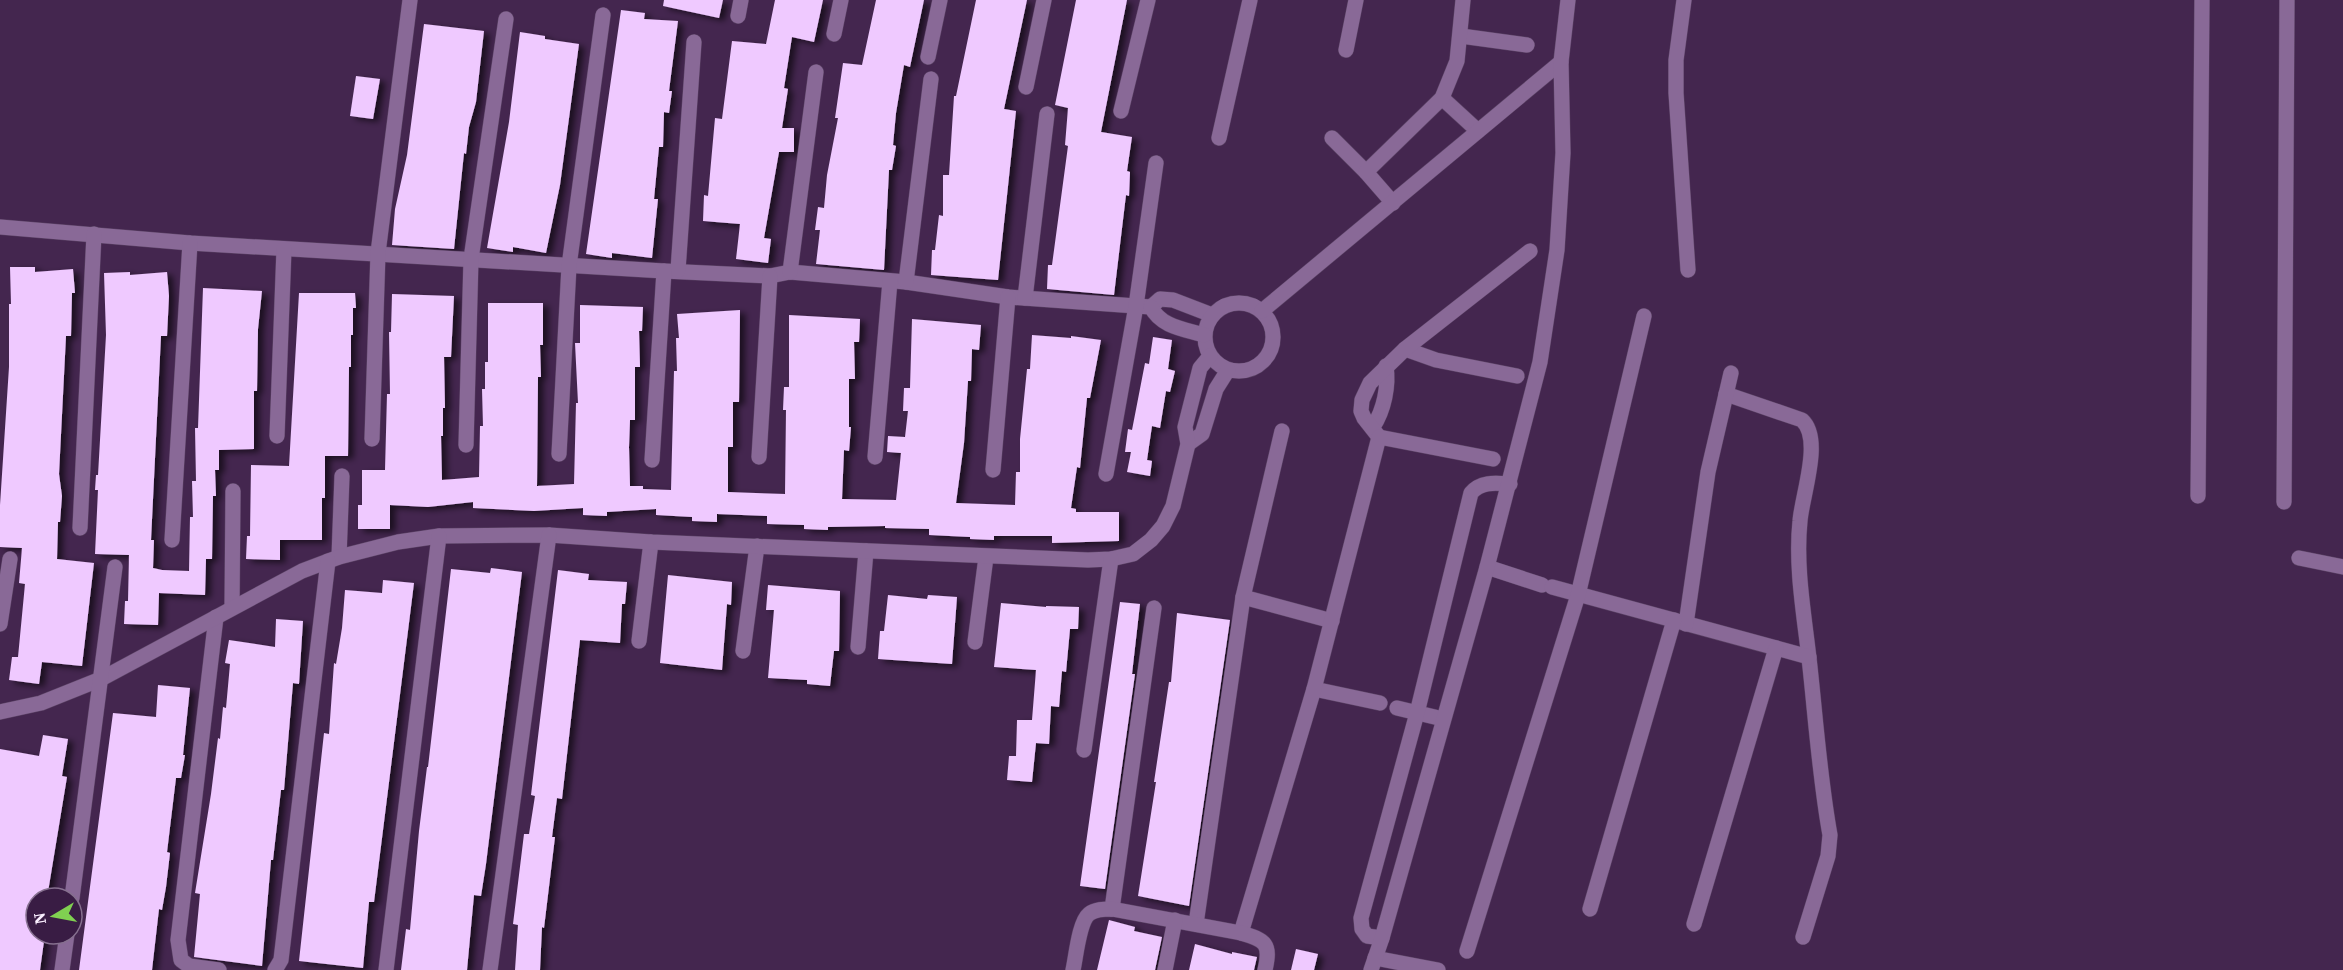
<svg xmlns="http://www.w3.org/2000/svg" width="2343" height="970" font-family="'Source Serif 4',serif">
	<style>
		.building { fill: #efc9ff; filter: url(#shadow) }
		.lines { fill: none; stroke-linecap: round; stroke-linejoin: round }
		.minor-casing { stroke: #5b4365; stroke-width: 16 }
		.minor { stroke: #896997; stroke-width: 15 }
	</style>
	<defs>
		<filter id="shadow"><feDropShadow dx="5.5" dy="3" stdDeviation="3" flood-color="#0009"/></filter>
	</defs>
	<rect width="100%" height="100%" fill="#44264f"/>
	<g class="building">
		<path d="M664 0H723L719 18 663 6Z"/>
		<path d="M775 0H823L814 42 792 37 784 88 788 89 782 128H794V152H779L764 238 771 239 768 263 736 259 740 224 703 221 704 195 708 196 715 118 722 119 732 41 766 44Z"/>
		<path d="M876 0H924L910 67 904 65 896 113 893 145 896 146 892 170H889L884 270 816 264 820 230H815L818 207 824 208 827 175 838 118H835L843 63 862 65Z"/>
		<path d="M976 0H1027L1004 109 1016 111 998 280 931 275 932 250H935L939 215 943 216V175H949L954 96H956Z"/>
		<path d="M1076 0H1127L1101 132 1132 137 1127 171 1130 172 1129 196 1126 195 1114 295 1047 289 1048 265H1052L1068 146 1065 145 1068 108 1055 105Z"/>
		<path d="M621 10 645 13 644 19 678 21 669 91H672L669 113 664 112 663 147H659L654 199H658L652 258 612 253V258L586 254Z"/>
		<path d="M424 24 484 31 476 102 469 127 466 154 464 153 454 249 392 245 395 209 407 155Z"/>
		<path d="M520 32 545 36V39L579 44 560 185 546 253 513 247V252L487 248 509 122Z"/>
		<path d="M356 76 380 79 373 119 350 116Z"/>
		<path d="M10 267H35V272L73 269 75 293H72L71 336H66L59 474 62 496 60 522H58L57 559 94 563 82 666 42 662 39 684 9 680 12 657H18L25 584 19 583 22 548 0 547V505L9 367V304H11Z"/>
		<path d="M130 272V275L167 272 169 296 167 336H161L151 540H154L153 568 162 570 189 571 190 517H193L192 481H196L195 428H198L203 288 262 291 258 329 257 391H254V449L219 450V470H215L216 496H213L212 559H206L205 595 159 593 158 625 124 624 125 601H128L129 555 95 554 98 490H95L96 475H98L106 335 104 273Z"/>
		<path d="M299 293H355L356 308H353V335H351V367H349L348 456H325V498H322V540H280V560L246 559 247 536H250L251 465 289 466Z"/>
		<path d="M392 294 454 296 451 357H444L445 408H443V436H441L442 480 479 477 480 426H483L482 389H485V362H488V303H543V345H540L541 377H538L537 486 574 484 576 403H578L575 343H580V305L643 307 642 331H639L640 367H635V420H630L629 447 630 486H643V489L671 490 674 371H677L676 338H679L677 314 740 310 739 402H733V447H728V492L785 494 786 410H783L784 387H789V315L860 319 859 342H854L855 379H849V427H851L849 451 844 450 842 499 896 500 901 453 887 452 888 436 905 437 908 411H903L904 388H910L912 319 981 325 979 350 972 349 971 381H968L964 443 956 503 1015 505 1016 472H1020V439L1027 369H1030L1032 335 1071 338V336L1101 340 1090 398H1087L1080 468 1077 467 1071 508 1076 509V512H1119V541L1052 543V536H994V540L970 539V537L929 535V529L885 528V526L828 527V530L804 529V525L767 524V516L717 514V522L692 521V517L656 515V509L607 512V516L583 515V508L534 511 473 508V502L428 507 390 505V529H358V505H362V470H385L387 394H390L389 332H391Z"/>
		<path d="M1153 337 1172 340 1168 369 1175 371 1170 392 1166 391 1160 428 1152 426 1147 460 1152 461 1150 476 1127 472 1131 452H1125L1128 429 1132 430 1145 363 1149 364Z"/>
		<path d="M491 568 522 572 486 864 481 896 474 895 467 970H401L406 929 410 930 419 831 427 767H428L451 569 490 573Z"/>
		<path d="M558 570 589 574 588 580 627 582 625 604H622L620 643 580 640 562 799 557 798 552 837H555L544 928 542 927 540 970H515L518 925 513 924 524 834H529L535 796 531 795Z"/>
		<path d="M668 575 732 582 731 605 727 604 722 670 660 663Z"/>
		<path d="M383 580 414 583 378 870 374 902H369L363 968 299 961 324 733 329 734 334 663 336 664 342 628 345 590 382 593Z"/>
		<path d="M768 585 840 591 839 651H834L830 686 807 684V680L768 678 774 610H766Z"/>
		<path d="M888 595 927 599 928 595 957 597 952 664 878 659 880 631H884Z"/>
		<path d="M1120 602 1140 604 1132 674H1135L1105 889 1080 886Z"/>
		<path d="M1001 603 1046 607V606L1079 607 1078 629H1070L1066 672 1062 671 1059 707 1051 706 1049 744 1036 743 1032 782 1007 780 1009 756H1016L1017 720H1032L1036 670 994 667Z"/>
		<path d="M1177 613 1230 620 1189 906 1138 896 1156 782H1154L1169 682H1171Z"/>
		<path d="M276 619 303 621 299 684 293 683 284 790H281L273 860H271L262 966 194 957 200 894 195 893 211 794 218 738 220 739 223 707 226 708 230 664 225 663 229 640 275 647Z"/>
		<path d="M158 685 190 688 183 755H185L181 778H176L167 852 170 853 166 887 162 910 159 909 152 970H79L113 713 156 717Z"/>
		<path d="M43 735 68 739 62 776 67 777 47 898H36V934H45L40 970H0V749L39 756Z"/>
		<path d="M1109 920 1135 927 1134 931 1162 937 1155 970H1097Z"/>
		<path d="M1195 944 1232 954V952L1257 957 1254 970H1189Z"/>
		<path d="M1296 949 1318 954 1314 970H1291Z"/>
	</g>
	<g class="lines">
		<g class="minor-casing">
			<g id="minor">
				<path d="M1684 0 1676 60V93L1688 270"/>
				<path d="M738 16 741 0"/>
				<path d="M834 34 841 0"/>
				<path d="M1461 36 1527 45"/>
				<path d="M1346 50 1356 0"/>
				<path d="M928 57 940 0"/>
				<path d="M1026 87 1044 0"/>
				<path d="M1442 98 1478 131"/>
				<path d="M1121 111 1148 0"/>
				<path d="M1219 138 1250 0"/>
				<path d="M1332 138 1366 172 1393 203"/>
				<path d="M1366 172 1442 98 1457 61 1463 0"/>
				<path d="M0 227 190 243 664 271 770 276 790 272 906 282 1008 297 1136 306 1151 307 1160 299 1173 300 1212 315"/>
				<path d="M678 270 694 42"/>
				<path d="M790 272 816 72"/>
				<path d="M906 282 931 79"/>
				<path d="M1025 298 1047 114"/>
				<circle cx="1239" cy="337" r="34"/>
				<path d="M1151 307C1161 327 1184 329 1204 335"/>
				<path d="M1262 311 1561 62"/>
				<path d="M1405 349 1436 360 1517 376"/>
				<path d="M1726 394 1802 420C1823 439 1802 495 1800 521 1795 569 1805 619 1810 667 1816 723 1820 780 1830 835L1828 856 1803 937"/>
				<path d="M1373 427C1384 410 1389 386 1386 366"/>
				<path d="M277 436 284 249"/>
				<path d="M1379 437 1364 418 1361 411 1362 400 1370 383 1405 349 1530 251"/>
				<path d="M372 439 378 253 410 0"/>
				<path d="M1188 444 1202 434 1216 389 1228 370"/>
				<path d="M466 445 471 259 506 19"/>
				<path d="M559 454 569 266 603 15"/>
				<path d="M759 457 770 276"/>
				<path d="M875 457 890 281"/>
				<path d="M652 460 664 271"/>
				<path d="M993 470 1008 297"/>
				<path d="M1106 474 1136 306 1156 163"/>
				<path d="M2198 496 2202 0"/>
				<path d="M2284 502 2287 0"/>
				<path d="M80 528 94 234"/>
				<path d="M172 540 190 243"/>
				<path d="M339 557 342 476"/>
				<path d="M2299 558 2343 567"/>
				<path d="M1487 567 1542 585"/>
				<path d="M1552 587 1809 657"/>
				<path d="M1243 597 1332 621"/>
				<path d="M232 608 233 491"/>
				<path d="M216 617 178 940 181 960 189 966 219 970"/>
				<path d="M0 624 10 559"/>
				<path d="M1686 624 1708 472 1731 373"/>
				<path d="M639 641 651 542"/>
				<path d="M975 642 986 557"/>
				<path d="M858 647 866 551"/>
				<path d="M743 651 757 546"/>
				<path d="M1314 689 1380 703"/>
				<path d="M1397 708 1443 719"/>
				<path d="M0 712 41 703 101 679 302 571 339 557 398 542 439 536 549 535 651 542 1088 560 1111 559 1133 554 1151 540 1163 526 1173 506 1188 444 1185 427 1200 368 1210 356"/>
				<path d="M1084 750 1111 559"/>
				<path d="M72 898 115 567"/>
				<path d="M1112 909 1154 608"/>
				<path d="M1590 909 1674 620"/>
				<path d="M1196 924 1243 597 1282 431"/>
				<path d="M1694 924 1776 648"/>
				<path d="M1241 933 1314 689 1379 437 1493 459"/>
				<path d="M1382 938 1367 936 1362 929 1361 918 1417 713 1471 493C1481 481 1496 483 1510 484"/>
				<path d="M1467 951 1578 595 1644 316"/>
				<path d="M1375 958 1438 970"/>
				<path d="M62 970 67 934"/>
				<path d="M275 970 281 960 328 561"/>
				<path d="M386 970 439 536"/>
				<path d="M490 970 549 535"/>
				<path d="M1073 970C1076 957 1079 922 1089 914 1095 909 1104 909 1112 909L1241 933C1266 940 1271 944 1265 970"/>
				<path d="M1165 970 1175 920"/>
				<path d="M1371 970 1382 938 1487 567 1540 362 1557 250 1563 153 1561 62 1568 0"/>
			</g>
		</g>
		<use href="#minor" class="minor"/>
	</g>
	<g transform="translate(54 916) rotate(260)"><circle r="28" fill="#391c44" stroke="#86708f" stroke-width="1.5"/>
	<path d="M0-4.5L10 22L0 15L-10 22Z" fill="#80d051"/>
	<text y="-9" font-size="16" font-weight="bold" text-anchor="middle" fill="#faefff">N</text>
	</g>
</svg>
